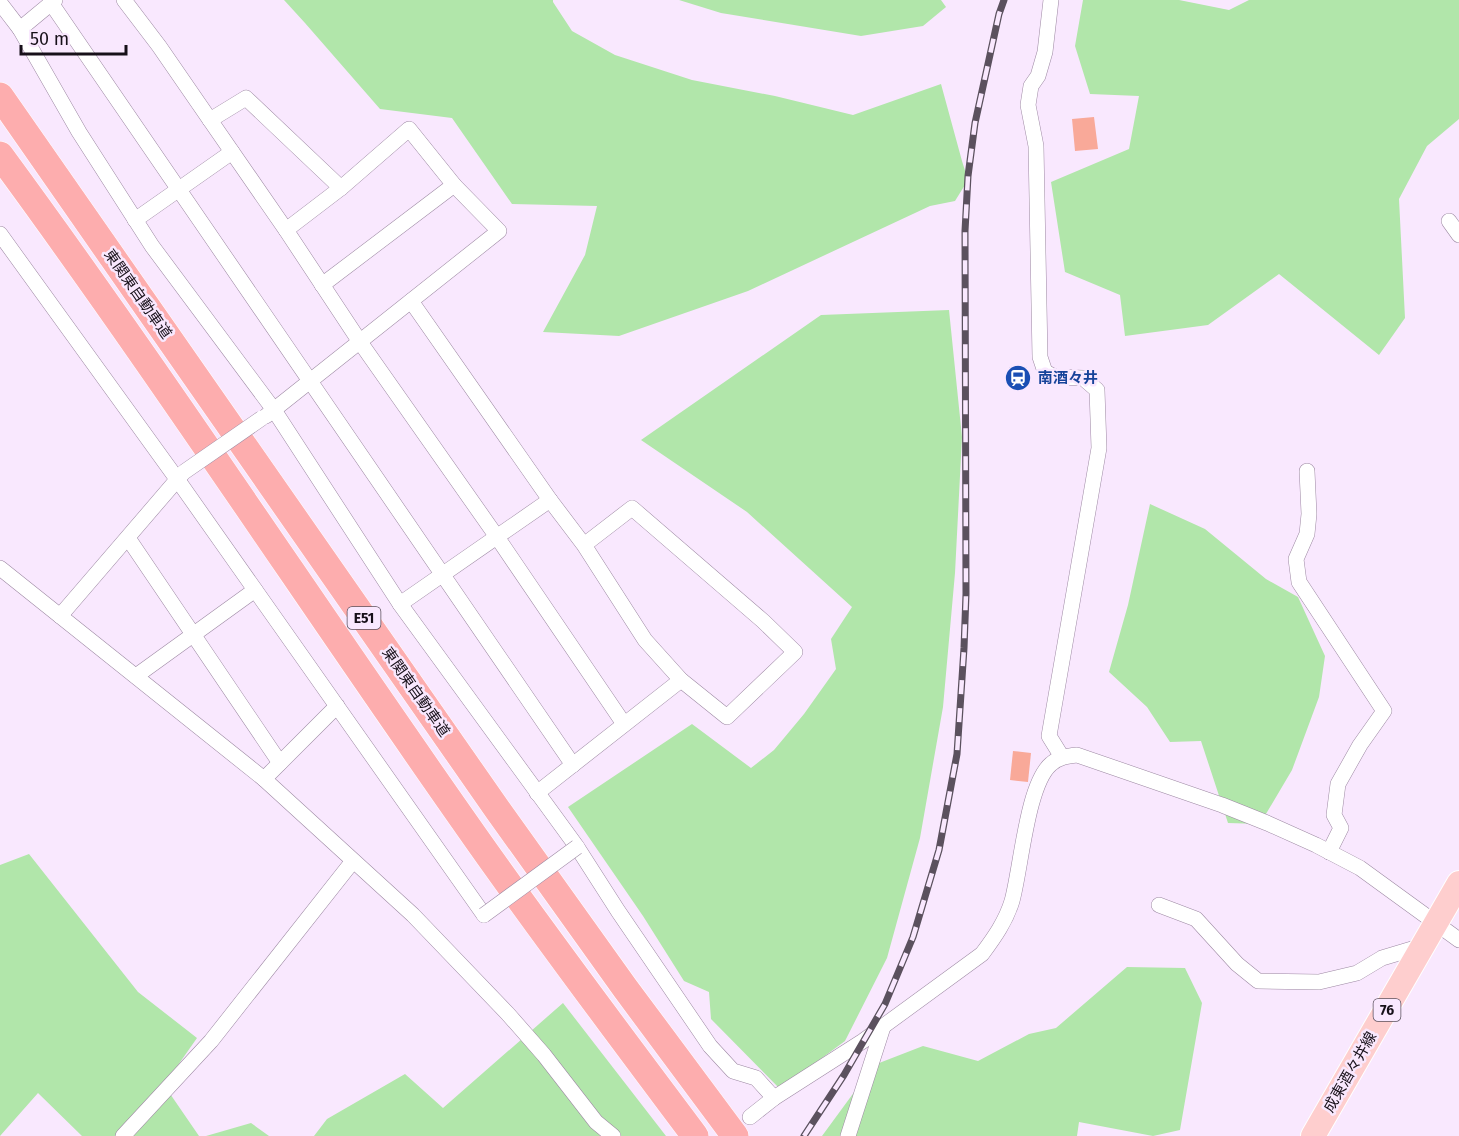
<svg xmlns="http://www.w3.org/2000/svg" width="1459" height="1136" font-family="'Fira Sans','Noto Sans JP',sans-serif">
	<style>
		.green { fill: #b1e6aa }
		.building { fill: #f9a999 }
		.lines { fill: none; stroke-linecap: round; stroke-linejoin: round }
		.street-casing { stroke: #9d89a3; stroke-width: 16 }
		.primary-casing { stroke: #fff; stroke-width: 26 }
		.highway-casing { stroke: #fff; stroke-width: 28 }
		.street { stroke: #fff; stroke-width: 15 }
		.primary { stroke: #fecece; stroke-width: 24 }
		.highway { stroke: #fdadae; stroke-width: 27 }
		.rail-casing { stroke: #5b515e; stroke-width: 7 }
		.rail { stroke: #f9e8fe; stroke-width: 4.5; stroke-dasharray: 14; stroke-linecap: butt }
		.street-bridge-casing { stroke: #9d89a3; stroke-width: 16; stroke-linecap: butt }
		.street-bridge { stroke: #fff; stroke-width: 15 }
		.labels { text-anchor: middle; stroke-width: 5; stroke-linejoin: round; paint-order: stroke }
		.shield { fill: #f9e8fe; stroke: #5b515e; stroke-width: 1.5 }
		.shield-label { font-size: 14px; font-weight: bold; fill: #171019 }
		.street-label { font-size: 15px; fill: #171019; stroke: #f9e8fe }
		.transit-label { font-size: 15px; font-weight: bold; fill: #164399; stroke: #f9e8fe; text-anchor: start }
	</style>
	<rect width="100%" height="100%" fill="#f9e8fe"/>
	<g class="green">
		<path d="M284 0H553V2L572 31 615 55 692 80 775 96 853 115 941 84 962 161 968 180 955 201 930 206 748 291 619 336 543 332 585 255 597 206 512 204 452 118 380 109 305 23Z"/>
		<path d="M679 0H941L946 7 923 26 861 36 721 13Z"/>
		<path d="M1083 0H1179L1229 10 1249 0H1459V119L1427 146 1399 199 1405 318 1379 355 1279 274 1208 325 1125 336 1120 295 1065 272 1051 182 1129 149 1139 96 1090 94 1075 46Z"/>
		<path d="M949 310 962 437 955 573 943 707 920 838 887 958 845 1041 780 1089 711 1019 709 992 684 981 643 916 568 807 692 724 751 768 774 750 804 714 836 669 831 639 852 607 747 512 641 440 821 315Z"/>
		<path d="M1150 504 1205 529 1266 579 1298 597 1325 656 1319 697 1292 770 1260 824 1228 823 1201 741 1170 742 1147 707 1109 672 1128 605Z"/>
		<path d="M29 854 138 992 197 1038 164 1085 199 1136H82L38 1093 0 1136V865Z"/>
		<path d="M1127 967 1185 968 1202 1003 1180 1130 1153 1136 1079 1122 1077 1136H822L874 1065 923 1046 978 1061 1029 1034 1056 1028Z"/>
		<path d="M563 1003 666 1136H314L327 1119 405 1074 443 1108Z"/>
		<path d="M251 1123 269 1136H206Z"/>
	</g>
	<g class="building">
		<path d="M1094 117 1098 149 1075 151 1072 119Z"/>
		<path d="M1012 366H1024L1025 387H1012Z"/>
		<path d="M1013 751 1031 753 1028 782 1010 780Z"/>
	</g>
	<g class="lines">
		<g class="street-casing">
			<g id="street">
				<path d="M55 0 20 29 79 132 152 246 274 410 400 604 577 847 618 911 710 1046 733 1071 756 1078 774 1098"/>
				<path d="M124 0 159 46 210 120 286 230 360 342 497 537 624 724"/>
				<path d="M1051 0 1045 52 1038 76 1031 86 1028 105 1036 146 1040 357 1045 372 1055 377 1083 378 1097 390 1099 448 1049 736 1062 757"/>
				<path d="M0 3 20 29"/>
				<path d="M51 3 573 765"/>
				<path d="M210 120 246 98 341 188"/>
				<path d="M135 220 232 152"/>
				<path d="M1449 221 1459 235"/>
				<path d="M0 234 177 479 484 915"/>
				<path d="M322 285 454 185"/>
				<path d="M411 301 550 500 584 545 645 640 681 680 727 717 795 652 763 621 632 508 584 545"/>
				<path d="M266 416 499 231 454 185 409 129 341 188 286 230"/>
				<path d="M1307 471 1309 514 1307 534 1296 559 1299 582 1384 711 1360 745 1338 784 1334 815 1341 828 1329 852"/>
				<path d="M128 538 280 763"/>
				<path d="M0 568 264 779 413 915 508 1014 544 1055 596 1122 613 1136"/>
				<path d="M400 604 550 500"/>
				<path d="M60 616 182 474"/>
				<path d="M136 676 255 590"/>
				<path d="M264 779 337 706"/>
				<path d="M537 793 681 680"/>
				<path d="M1159 905 1196 919 1237 964 1258 981 1319 982 1357 973 1382 958 1422 946"/>
				<path d="M750 1117 774 1098 863 1041 982 954C994 938 1006 921 1012 901 1021 869 1027 784 1051 764 1059 757 1067 756 1077 755L1222 805 1267 823 1316 845 1360 868 1459 940"/>
				<path d="M123 1136 211 1041 353 861"/>
				<path d="M848 1136 883 1027"/>
			</g>
		</g>
		<g class="primary-casing">
			<path id="primary" d="M1313 1136 1459 883"/>
		</g>
		<g class="highway-casing">
			<g id="highway">
				<path d="M0 96 497 809 625 988 735 1136"/>
				<path d="M0 155C161 374 310 602 466 824 540 930 618 1033 695 1136"/>
			</g>
		</g>
		<use href="#street" class="street"/>
		<use href="#primary" class="primary"/>
		<use href="#highway" class="highway"/>
		<g class="rail-casing">
			<path id="rail" d="M804 1136 844 1075 885 1004 913 937 939 850 957 754 964 648 966 594 965 231 968 176 975 123 999 14 1004 0"/>
		</g>
		<use href="#rail" class="rail"/>
		<g class="street-bridge-casing">
			<g id="street-bridge">
				<path d="M184 472 262 418"/>
				<path d="M484 915 577 847"/>
			</g>
		</g>
		<use href="#street-bridge" class="street-bridge"/>
	</g>
	<defs>
		<g id="station-disc" transform="scale(1.35)"><circle r="9.5" fill="#1a4fb4" stroke="#f9e8fe"/><path d="M-3-6H3Q5-6 5-4V2Q5 4 3 4L4.5 6H3L1.5 4h-3L-3 6H-4.5L-3 4Q-5 4-5 2V-4Q-5-6-3-6ZM-3.5-4v3h7v-3ZM-3.5 1v1.5H-2V1ZM2 1v1.5H3.5V1Z" fill="#fff"/></g>
	</defs>
	<g fill-rule="evenodd">
		<use href="#station-disc" x="1018" y="378"/>
	</g>
	<g class="labels">
		<g class="shield">
			<rect x="347.5" y="607" width="33" height="22" rx="4.5"/>
			<rect x="1373.5" y="999" width="27" height="22" rx="4.5"/>
		</g>
		<g class="shield-label">
			<text x="364" y="623">E51</text>
			<text x="1387" y="1015">76</text>
		</g>
		<g class="street-label">
			<text transform="translate(138 294) rotate(55)" y="5">東関東自動車道</text>
			<text transform="translate(416 692) rotate(55)" y="5">東関東自動車道</text>
			<text transform="translate(1350 1072) rotate(-60)" y="5">成東酒々井線</text>
		</g>
		<g class="transit-label">
			<text x="1038" y="383">南酒々井</text>
		</g>
	</g>
	<path d="M21 45v9h105v-9" fill="none" stroke="#171019" stroke-width="3"/>
	<text x="30" y="45" font-size="18" fill="#171019" stroke="#f9e8fe" stroke-width="4.5" paint-order="stroke">50 m</text>
</svg>
